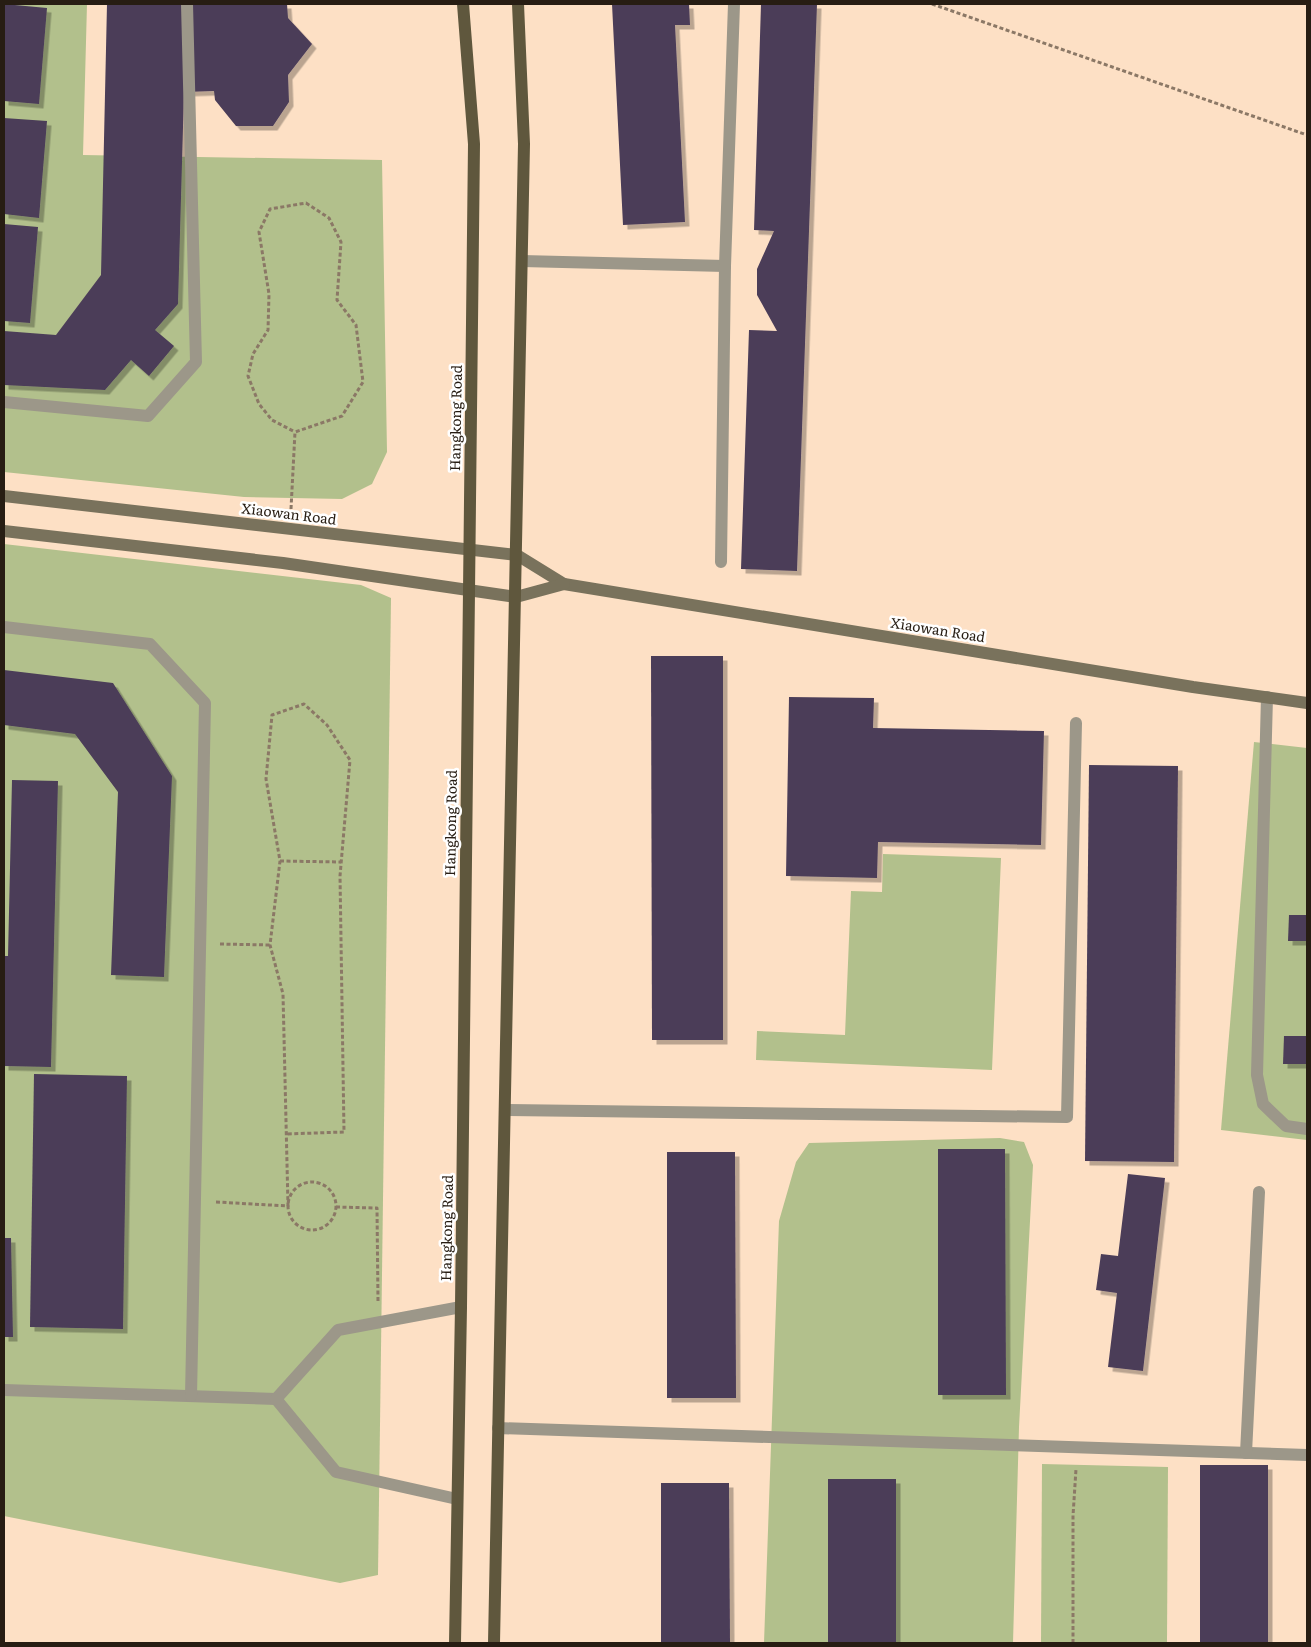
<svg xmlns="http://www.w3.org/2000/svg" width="1311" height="1647" font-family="Literata,serif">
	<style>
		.green { fill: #b2c08c }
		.building { fill: #4b3d58; filter: url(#shadow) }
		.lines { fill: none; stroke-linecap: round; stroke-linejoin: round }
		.path { stroke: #8b7866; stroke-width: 3; stroke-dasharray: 4 2.5; stroke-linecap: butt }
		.lane { stroke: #9c9789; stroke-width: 12 }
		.street { stroke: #9c9789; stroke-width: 12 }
		.secondary { stroke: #79725c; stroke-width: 12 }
		.primary { stroke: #5f573d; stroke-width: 12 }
		.labels { text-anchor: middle; stroke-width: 5; stroke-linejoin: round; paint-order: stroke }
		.street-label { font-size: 14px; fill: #271d13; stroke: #fff }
	</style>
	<defs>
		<filter id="shadow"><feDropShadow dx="4.5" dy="4.5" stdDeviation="0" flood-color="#0004"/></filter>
	</defs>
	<rect width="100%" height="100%" fill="#fde0c5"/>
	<g class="green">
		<path d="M4 4H87L83 155 382 160 387 452 372 484 342 499 244 497 4 472Z"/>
		<path d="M4 544 361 585 391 598 378 1575 340 1583 4 1516Z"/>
		<path d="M1254 742 1307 748V1140L1221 1130Z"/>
		<path d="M883 854 1001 858 992 1070 756 1060 757 1031 845 1035 851 891 882 892Z"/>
		<path d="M1000 1138 1024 1142 1033 1165 1019 1427 1013 1643H764L779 1221 796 1162 809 1143Z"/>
		<path d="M1042 1464 1168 1467 1167 1643H1041Z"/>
	</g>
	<g class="building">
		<path d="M4 4 47 8 39 104 4 101Z"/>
		<path d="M107 4H287L288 18 312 44 288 75 289 102 273 126H236L215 100 214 91 184 92 178 304 155 330 174 346 149 376 131 360 105 390 4 385V331L56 335 101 275Z"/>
		<path d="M612 4H689L690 25H675L685 222 623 225Z"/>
		<path d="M761 4H817L797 571 741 569 749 330 777 331 757 295V269L774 231 754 230Z"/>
		<path d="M4 118 47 121 39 218 4 214Z"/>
		<path d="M4 224 38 227 30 323 4 321Z"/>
		<path d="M651 656H723V1040H652Z"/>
		<path d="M4 670 113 683 172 776 164 977 111 975 118 792 75 734 4 725Z"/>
		<path d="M789 697 874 698 873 728 1044 731 1041 845 878 842 877 878 786 876Z"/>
		<path d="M1089 765 1178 766 1174 1162 1085 1161Z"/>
		<path d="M12 780 58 781 51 1067 4 1066V956H8Z"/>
		<path d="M1289 915H1307V941H1288Z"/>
		<path d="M1284 1036H1307V1064H1283Z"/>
		<path d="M34 1074 127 1076 123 1329 30 1327Z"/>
		<path d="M938 1149H1005L1006 1395H938Z"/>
		<path d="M667 1152H735L736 1398H667Z"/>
		<path d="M1128 1174 1165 1178 1143 1371 1108 1367 1117 1293 1096 1290 1101 1254 1118 1256Z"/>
		<path d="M4 1238H11L13 1337H4Z"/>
		<rect x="1200" y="1465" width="68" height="178"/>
		<rect x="828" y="1479" width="68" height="164"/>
		<path d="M661 1483H729L730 1643H661Z"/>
	</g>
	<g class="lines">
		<g class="path">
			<path d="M932 4 1307 135"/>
			<path d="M291 509 295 432 342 416 363 382 356 325 337 300 341 242 329 218 306 203 270 209 259 232 269 294 268 330 253 354 248 376 259 404 272 420 295 432"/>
			<path d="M280 861 341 862"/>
			<path d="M220 944 270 945"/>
			<circle cx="312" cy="1206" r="24"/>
			<path d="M216 1202 288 1206 283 994 270 945 280 861 266 779 272 715 304 704 327 725 350 760 340 876 344 1132 286 1134"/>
			<path d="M336 1207 377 1208 378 1301"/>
			<path d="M1073 1643V1516L1076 1469"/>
		</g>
		<g class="lane">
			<path d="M522 261 725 266"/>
			<path d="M721 562 725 266 734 4"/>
			<path d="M1267 697 1257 1075 1263 1104 1286 1126 1307 1129"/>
			<path d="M505 1110 1067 1117 1076 723"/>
			<path d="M4 1390 276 1399"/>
			<path d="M498 1428 1307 1455"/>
			<path d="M1246 1453 1259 1192"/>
			<path d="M457 1499 336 1472 276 1399 338 1330 461 1307"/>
		</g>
		<g class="street">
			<path d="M4 402 148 416 196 362 187 4"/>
			<path d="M4 627 150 644 205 703 191 1396"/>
		</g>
		<g class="secondary">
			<path d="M4 496 517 555 564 584 1193 687 1307 703"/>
			<path d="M4 531 283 563 516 597 564 584"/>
		</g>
		<g class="primary">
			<path d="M455 1643 461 1307 474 144 463 4"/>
			<path d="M494 1643 524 144 518 4"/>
		</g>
	</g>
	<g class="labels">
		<g class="street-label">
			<text transform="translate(456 418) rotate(-89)" y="5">Hangkong Road</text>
			<text transform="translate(289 514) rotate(7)" y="5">Xiaowan Road</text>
			<text transform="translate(938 630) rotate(9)" y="5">Xiaowan Road</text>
			<text transform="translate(451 823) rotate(-89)" y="5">Hangkong Road</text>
			<text transform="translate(447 1228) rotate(-89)" y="5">Hangkong Road</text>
		</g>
	</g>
	<rect width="1311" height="1647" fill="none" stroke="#271d13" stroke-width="10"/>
</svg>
